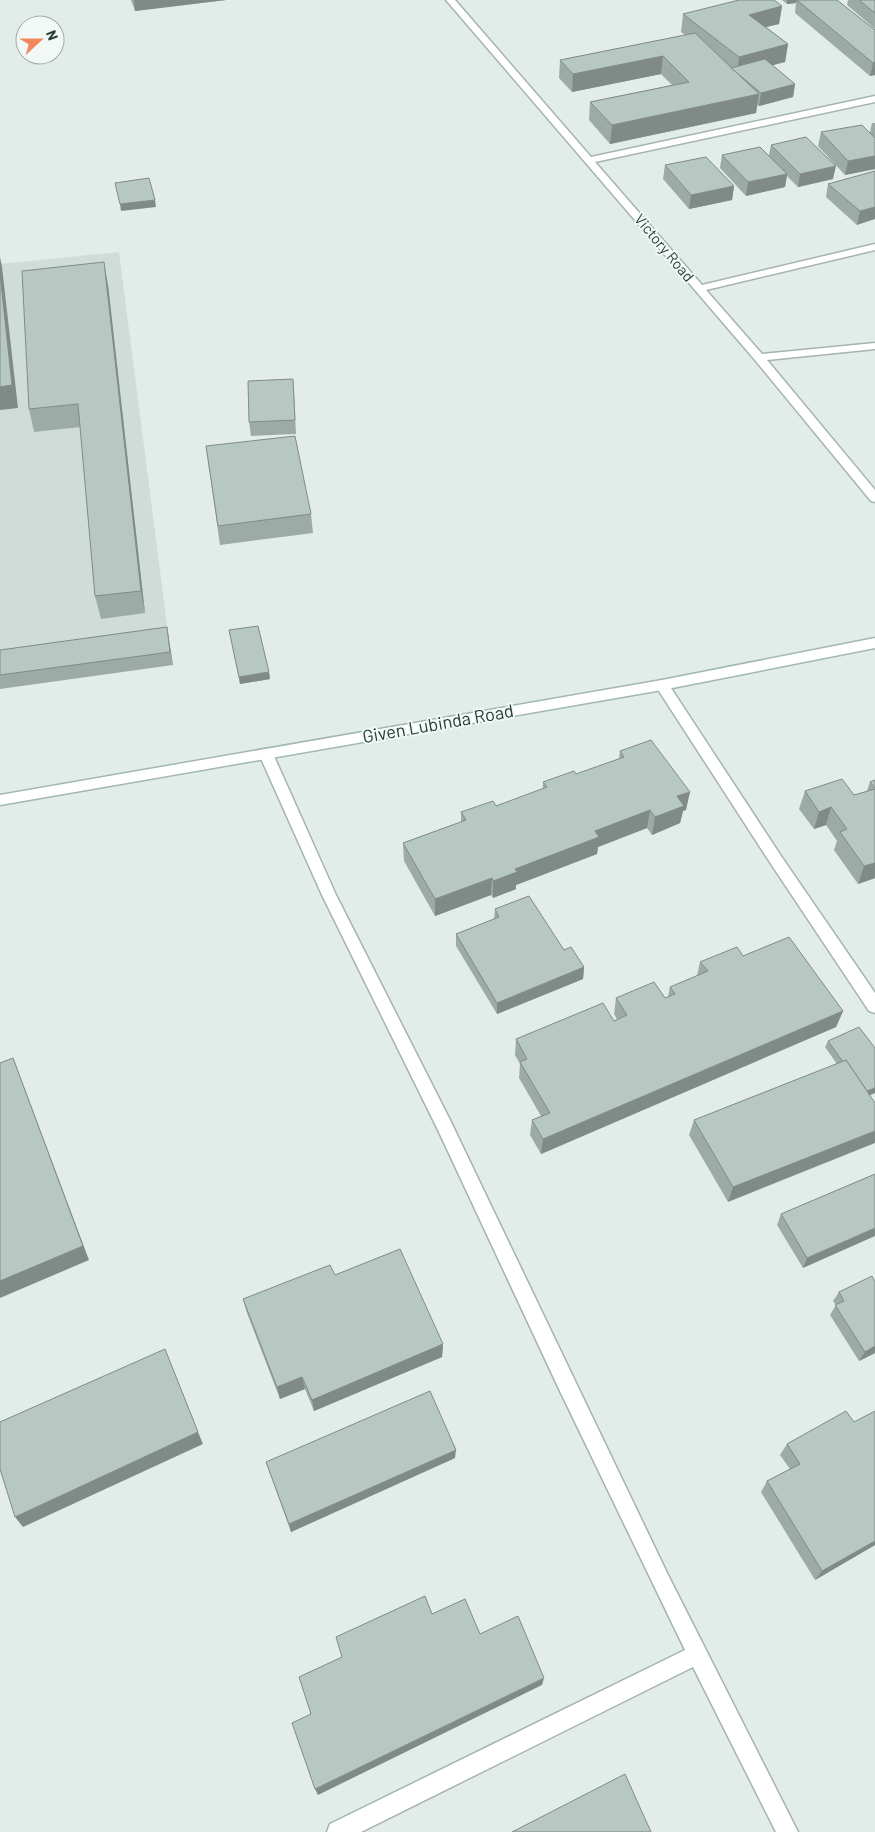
<svg xmlns="http://www.w3.org/2000/svg" width="875" height="1832" font-family="Barlow,sans-serif">
	<style>
		.built { fill: #d0dcd7 }
		.lines { fill: none; stroke-linecap: round; stroke-linejoin: round }
		.street-casing { stroke: #a5b4af; stroke-width: 3 }
		.secondary-casing { stroke: #a0b8b1; stroke-width: 3 }
		.street { fill: #fff; fill-rule: evenodd }
		.secondary { fill: #fff; fill-rule: evenodd }
		.wall { fill: #9daba6 }
		.shaded-wall { fill: #808b87 }
		.building { fill: #b7c7c1; stroke: #808b87 }
		.labels { text-anchor: middle; stroke-width: 4; stroke-linejoin: round; paint-order: stroke }
		.far-street-label { font-size: 15px; fill: #223d37; stroke: #f2f8f6 }
		.street-label { font-size: 18px; fill: #223d37; stroke: #f2f8f6 }
	</style>
	<rect width="100%" height="100%" fill="#e2ece8"/>
	<path class="built" d="M119 252 169 641 0 664V264Z"/>
	<g class="lines">
		<g class="street-casing">
			<g id="street">
				<path d="M446 0H455L591 157 875 96V102L595 162 702 285 875 244V250L706 290 762 354 875 343V349L767 360 875 490V502L871 501 755 360Z"/>
				<path d="M662 680 667 682 781 856 875 993V1013L869 1011 771 864 657 688 655 685 657 682Z"/>
				<path d="M266 749 271 750 273 754 336 895 450 1120 669 1577 798 1832H776L693 1667 361 1832H327L330 1824 685 1650 559 1389 438 1130 322 895 259 754 261 750Z"/>
			</g>
		</g>
		<g class="secondary-casing">
			<path id="secondary" d="M875 638V648L662 690 0 805V795L662 680Z"/>
		</g>
		<use href="#street" class="street"/>
		<use href="#secondary" class="secondary"/>
	</g>
	<g class="wall">
		<path d="M131 0H226L135 11Z"/>
		<path d="M782 0H837L875 30V75L870 76 795 13 796 3 787 4Z"/>
		<path d="M848 0H875V29L847 5Z"/>
		<path d="M782 6 779 24 766 27 788 44 785 62 772 65 795 84 793 97 759 106 757 105 756 113 610 144 589 120 590 102 672 85 661 74 572 92 559 78 560 60 685 35 681 32 683 14Z"/>
		<path d="M872 123H875V169L845 175 818 146 821 132H870Z"/>
		<path d="M771 145 833 179 798 187 787 176 785 187 746 196 720 168 722 155H769Z"/>
		<path d="M665 165 734 186 732 200 689 209 663 179Z"/>
		<path d="M875 171 857 225 826 197 828 184Z"/>
		<path d="M108 285 145 613 101 619 95 596 81 427 34 432 29 409Z"/>
		<path d="M294 393 296 434 251 436 249 422Z"/>
		<path d="M206 446 311 514 313 533 220 545Z"/>
		<path d="M167 627 173 665 0 689V650Z"/>
		<path d="M229 630 269 672 270 679 240 684Z"/>
		<path d="M620 751 686 810 683 811 680 823 652 835 647 828 598 847 597 854 516 885V889L493 898 491 895 435 916 404 861 403 843 461 822V812L496 806 543 789V782L576 774 619 759Z"/>
		<path d="M875 780V878L858 884 834 850 837 841 826 825 814 829 799 809 805 791 854 795 867 791 870 782Z"/>
		<path d="M495 909 564 950 584 967 583 979 497 1014 456 946V934L494 919Z"/>
		<path d="M743 956 843 1011 836 1027 541 1154 530 1135 532 1120 541 1116 519 1078 520 1064 515 1055 516 1039 614 1021 617 1019 614 1014 616 998H665L668 997 670 987 697 976 700 962Z"/>
		<path d="M828 1041 875 1048V1093L870 1095 728 1202 689 1135 694 1120 837 1064 825 1047Z"/>
		<path d="M875 1174 803 1268 777 1225 781 1214Z"/>
		<path d="M335 1275 443 1344 442 1357 314 1411 305 1389 280 1399 247 1313 243 1299Z"/>
		<path d="M875 1282V1353L859 1361 830 1315 836 1305 833 1301 839 1292Z"/>
		<path d="M787 1444 875 1545 815 1580 761 1492 767 1481 790 1469 780 1455Z"/>
		<path d="M455 1458 291 1532 266 1462Z"/>
	</g>
	<g class="shaded-wall">
		<path d="M134 0H226L135 11Z"/>
		<path d="M787 0H797L796 3 787 4Z"/>
		<path d="M782 6 779 24 746 32 749 15Z"/>
		<path d="M788 44 785 62 739 74 737 73 739 57Z"/>
		<path d="M663 56 661 74 572 92 573 74Z"/>
		<path d="M875 62V75L870 76 873 63Z"/>
		<path d="M795 84 793 97 759 106 761 93Z"/>
		<path d="M759 94 756 113 610 144 612 125Z"/>
		<path d="M875 156V169L845 175 848 161Z"/>
		<path d="M836 166 833 179 798 187 800 174Z"/>
		<path d="M787 174 785 187 746 196 748 182Z"/>
		<path d="M734 186 732 200 689 209 691 195Z"/>
		<path d="M155 200 156 207 121 211 120 204Z"/>
		<path d="M875 207V219L857 225 860 211Z"/>
		<path d="M0 257 2 267 18 408 0 410Z"/>
		<path d="M104 262 108 285 145 613 141 591Z"/>
		<path d="M167 627 169 641 173 665 170 652Z"/>
		<path d="M269 672 270 679 240 684 239 677Z"/>
		<path d="M690 792 686 810 683 811 680 823 652 835 655 817 677 796Z"/>
		<path d="M831 807 826 825 814 829 819 812Z"/>
		<path d="M650 810 647 828 598 847 597 854 516 885V889L493 898V881L515 869 595 831Z"/>
		<path d="M875 863V878L858 884 864 866Z"/>
		<path d="M492 878 491 895 435 916V899Z"/>
		<path d="M584 967 583 979 497 1014V1003Z"/>
		<path d="M843 1011 836 1027 541 1154 543 1139Z"/>
		<path d="M13 1058 19 1074 89 1260 0 1298V1281Z"/>
		<path d="M875 1088V1093L862 1098 865 1092Z"/>
		<path d="M875 1131V1143L728 1202 733 1187Z"/>
		<path d="M875 1228V1236L803 1268 807 1258Z"/>
		<path d="M443 1344 442 1357 314 1411 312 1400Z"/>
		<path d="M875 1346V1353L859 1361 865 1352Z"/>
		<path d="M302 1377 305 1389 280 1399 277 1387Z"/>
		<path d="M198 1432 203 1444 23 1527 15 1517Z"/>
		<path d="M456 1450 455 1458 291 1532 289 1524Z"/>
		<path d="M875 1541V1545L815 1580 822 1571Z"/>
		<path d="M544 1678 542 1685 318 1795 315 1789Z"/>
	</g>
	<g class="building">
		<path d="M739 0H774L782 6 749 15 788 44 739 57 683 14Z"/>
		<path d="M797 0H837L875 30V62L873 63Z"/>
		<path d="M859 0H875V13Z"/>
		<path d="M695 33 759 94 612 125 590 102 689 82 663 56 573 74 560 60Z"/>
		<path d="M765 59 795 84 761 93 731 68Z"/>
		<path d="M862 125 875 138V156L848 161 821 132Z"/>
		<path d="M806 137 836 166 800 174 771 145Z"/>
		<path d="M760 147 787 174 748 182 722 155Z"/>
		<path d="M706 157 734 186 691 195 665 165Z"/>
		<path d="M875 171V207L860 211 828 184Z"/>
		<path d="M149 178 155 200 120 204 115 183Z"/>
		<path d="M104 262 141 591 95 596 78 404 29 409 22 271Z"/>
		<path d="M0 274 12 385 0 387Z"/>
		<path d="M293 379 295 420 249 422 248 381Z"/>
		<path d="M295 436 311 514 218 526 206 446Z"/>
		<path d="M258 626 269 672 239 677 229 630Z"/>
		<path d="M167 627 170 652 0 675V650Z"/>
		<path d="M651 740 690 792 677 796 684 806 655 817 650 810 595 831 599 837 515 869 517 872 493 881 492 878 435 899 403 843 466 820 461 812 493 801 496 806 547 787 543 782 574 771 576 774 624 757 620 751Z"/>
		<path d="M842 779 854 795 875 789V863L864 866 840 832 847 829 831 807 819 812 805 791Z"/>
		<path d="M875 780V788L870 782Z"/>
		<path d="M529 896 564 950 571 947 584 967 497 1003 456 934 499 917 495 909Z"/>
		<path d="M789 937 843 1011 543 1139 532 1120 550 1113 520 1062 527 1059 516 1039 603 1003 614 1021 627 1015 616 998 654 982 665 998 675 994 670 987 708 971 700 962 737 947 743 956Z"/>
		<path d="M859 1027 875 1048V1088L867 1091 846 1060 843 1062 828 1041Z"/>
		<path d="M13 1058 83 1246 0 1281V1063Z"/>
		<path d="M846 1060 875 1103V1131L733 1187 694 1120Z"/>
		<path d="M875 1174V1228L807 1258 781 1214Z"/>
		<path d="M400 1249 443 1344 312 1400 302 1377 277 1387 243 1299 330 1265 335 1275Z"/>
		<path d="M872 1276 875 1282V1346L865 1352 835 1305 844 1301 839 1292Z"/>
		<path d="M165 1349 198 1432 15 1517 0 1469V1422Z"/>
		<path d="M430 1391 456 1450 289 1524 266 1462Z"/>
		<path d="M846 1411 854 1422 875 1411V1541L822 1571 767 1481 800 1464 787 1444Z"/>
		<path d="M425 1596 432 1614 465 1599 480 1634 518 1616 544 1678 315 1789 292 1723 311 1714 299 1677 342 1657 336 1637Z"/>
		<path d="M625 1774 651 1832H512Z"/>
	</g>
	<g class="labels">
		<g class="far-street-label">
			<text transform="translate(664 248) rotate(50)" y="5">Victory Road</text>
		</g>
		<g class="street-label">
			<text transform="translate(438 724) rotate(-10)" y="6">Given Lubinda Road</text>
		</g>
	</g>
	<g transform="translate(40 40) rotate(69)"><circle r="24" fill="#f2f8f6" stroke="#9fadaa"/>
	<path d="M0-4L9 19L0 12L-9 19Z" fill="#f2875a"/>
	<text y="-8" font-size="14" font-weight="bold" text-anchor="middle" fill="#223d37">N</text>
	</g>
</svg>
